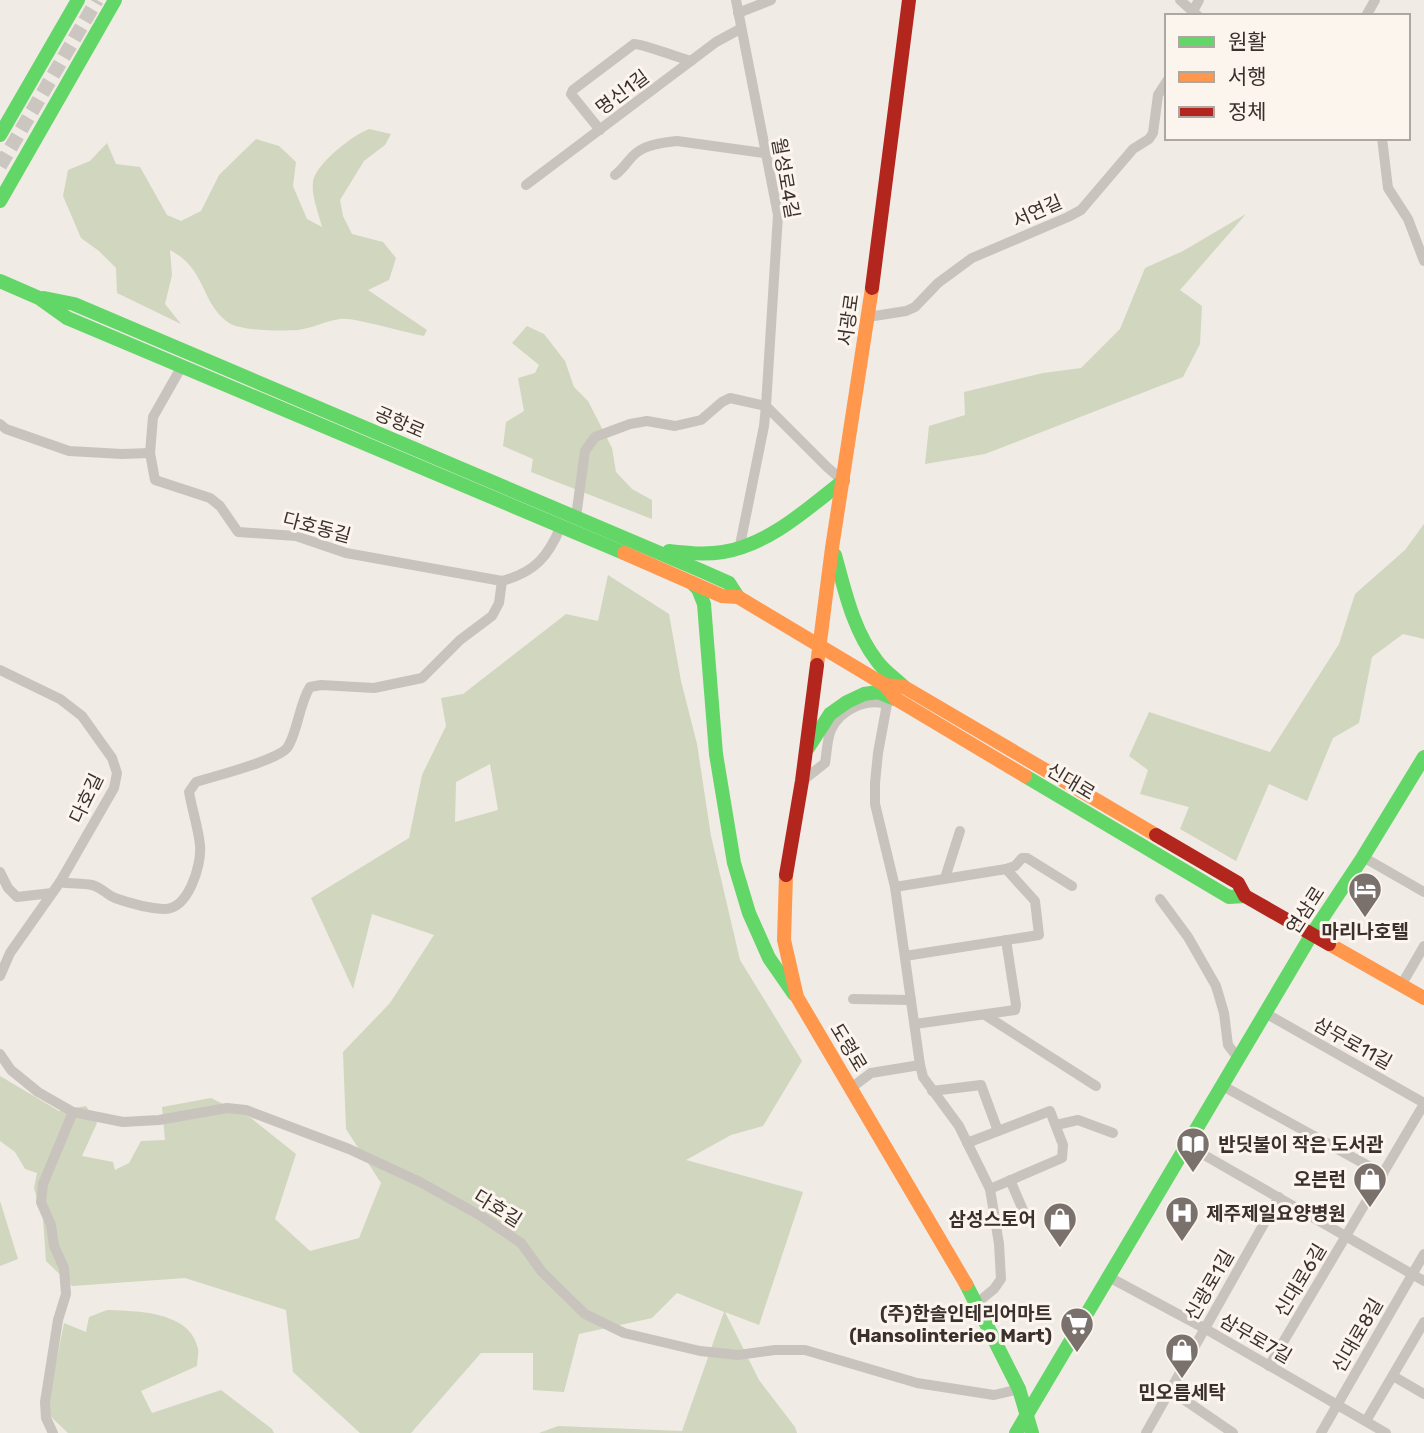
<svg xmlns="http://www.w3.org/2000/svg" width="1424" height="1433" font-family="Rubik,'Noto Sans KR',sans-serif">
	<style>
		.green { fill: #d1d6bf; fill-rule: evenodd }
		.lines { fill: none; stroke-linecap: round; stroke-linejoin: round }
		.secondary-tunnel { stroke: #ccc6c0; stroke-width: 14; stroke-dasharray: 14 7; stroke-linecap: butt }
		.street { stroke: #c9c3be; stroke-width: 10 }
		.fast { stroke: #63d668; stroke-width: 14 }
		.slow { stroke: #ff974d; stroke-width: 14 }
		.jam { stroke: #b3261e; stroke-width: 14 }
		.labels { text-anchor: middle; stroke-width: 6; stroke-linejoin: round; paint-order: stroke }
		.street-label { font-size: 19px; fill: #3b302b; stroke: #fbf5ee }
		.poi-label { font-size: 19px; font-weight: bold; fill: #3b302b; stroke: #fbf5ee; text-anchor: end }
	</style>
	<rect width="100%" height="100%" fill="#f0ebe5"/>
	<g class="green">
		<path d="M369 129 391 134 385 145 364 161 340 200 343 216 352 234 383 242 396 258 389 280 368 290 427 330 424 336C406 333 353 317 340 319 326 321 312 328 298 330 283 331 241 331 229 323 200 303 207 269 170 250L172 275 165 304 181 324 117 293 116 268 99 251 81 238 63 196 68 170 90 161 107 143 116 164 140 167 167 215 181 221 201 211 219 175 256 139 279 146 296 162 293 186 307 219 322 227C319 214 311 196 313 182 315 164 353 135 369 129Z"/>
		<path d="M1246 214 1180 290 1202 306 1200 344 1183 377 985 454 925 464 929 426 965 415 964 392 1043 373 1081 368 1120 329 1145 268 1183 251Z"/>
		<path d="M527 326 544 334 565 361 574 387 588 401 612 448 616 472 632 489 652 500V519L531 472 533 459 503 446 506 422 524 411 518 378 535 373 539 365 512 343Z"/>
		<path d="M1424 524V639L1403 634 1372 657 1359 723 1333 738 1307 801 1269 784 1236 861 1180 829 1189 807 1140 794 1148 770 1129 756 1149 712 1270 752 1339 644 1355 594 1405 550Z"/>
		<path d="M608 575 669 614 681 681 697 744 711 836 740 960 802 1061 763 1126 731 1135 686 1160 803 1192 759 1325 725 1312 759 1380 795 1427 797 1433H539L558 1426 682 1431 724 1312 677 1293 652 1318 579 1334 564 1392 533 1390V1353H481L411 1433H360L293 1372 286 1310 185 1278 72 1286 46 1261 43 1219 34 1188 37 1173 25 1169 15 1152 0 1141V1076L59 1111 86 1106 97 1123 82 1156 113 1162 115 1170 129 1163 141 1141 165 1140 162 1107 211 1098 251 1118 296 1154 275 1219 310 1251 359 1238 381 1183 346 1129 343 1052 390 1003 434 935 372 914 353 989 311 898 409 838 422 775 446 726 441 698 463 694 566 614 598 621ZM490 764 498 810 455 822 456 782Z"/>
		<path d="M0 1201 18 1259 0 1266Z"/>
		<path d="M107 1310C136 1311 191 1311 198 1349 199 1353 197 1361 197 1366L141 1391 152 1413 221 1390 272 1429 274 1433H68L46 1412 64 1323 86 1332 89 1317Z"/>
	</g>
	<g class="lines">
		<path class="secondary-tunnel" d="M0 166 97 0"/>
		<g class="street">
			<path d="M736 0 778 215 766 406 827 467 843 481"/>
			<path d="M1180 0 1198 16"/>
			<path d="M1193 11 1199 0"/>
			<path d="M738 13 771 0"/>
			<path d="M1366 16 1375 0"/>
			<path d="M600 130 571 94 573 90 634 44C640 43 680 58 691 61"/>
			<path d="M1382 138 1388 188 1408 219 1424 261"/>
			<path d="M615 175C625 168 630 156 639 151 649 144 666 142 677 141L764 153"/>
			<path d="M526 185 716 42 740 29"/>
			<path d="M868 317 906 311 915 307 938 283 972 258 1068 217 1081 210 1133 149 1149 139 1153 133 1158 95 1167 81"/>
			<path d="M0 424 6 429 69 451 122 454 150 453 155 480 210 498 220 506 238 532 296 536 346 553 502 581C535 572 548 557 561 526"/>
			<path d="M150 453 153 417 182 366"/>
			<path d="M576 517 585 451 595 437 630 424 647 421 675 426 701 420 722 402 730 398 766 406 764 426 739 550"/>
			<path d="M0 670 60 699 82 716 112 758 117 773 114 788 60 882 10 953 0 976"/>
			<path d="M802 781 825 763C827 752 827 739 831 730 840 709 867 698 887 704L878 753 875 783V804L895 887 920 1065 923 1077 959 1126 990 1189 999 1244 1001 1279 994 1289 977 1303"/>
			<path d="M1363 857 1424 892"/>
			<path d="M0 872 8 888 17 897 52 893"/>
			<path d="M945 878 960 831"/>
			<path d="M60 882C70 884 82 883 92 885 101 887 107 895 115 898 129 903 148 908 163 909 188 911 202 865 200 845 198 827 192 809 189 792L196 782C215 776 276 761 287 748 297 735 299 704 310 687L321 685 374 688 422 678 460 640 492 616 499 603 502 581"/>
			<path d="M895 887 1006 869 1015 866 1022 858H1027L1072 886"/>
			<path d="M1160 899 1188 937 1216 986 1224 1013 1228 1045 1238 1058"/>
			<path d="M905 956 1039 935 1035 901 1006 869"/>
			<path d="M1402 984 1424 946"/>
			<path d="M853 999 911 1000"/>
			<path d="M1265 1013 1424 1103"/>
			<path d="M985 1015 1096 1086"/>
			<path d="M915 1024 1015 1010 1016 1005 1006 940"/>
			<path d="M0 1054 11 1070 38 1092 73 1112 123 1122 159 1120 227 1108 246 1110 349 1149 420 1182 481 1216 521 1243 542 1272 585 1314 624 1333 700 1351 738 1355 775 1350H805L917 1383 994 1395 1019 1389"/>
			<path d="M1221 1085 1383 1174"/>
			<path d="M851 1088 871 1073 920 1065"/>
			<path d="M932 1091 981 1085 998 1131"/>
			<path d="M1056 1125 1078 1120 1113 1133"/>
			<path d="M967 1143 1050 1111 1063 1145 1062 1158 990 1189"/>
			<path d="M1185 1144 1424 1281"/>
			<path d="M1010 1180 1023 1210"/>
			<path d="M1107 1276 1204 1328 1386 1433"/>
			<path d="M1269 1366 1424 1104"/>
			<path d="M1393 1376 1424 1394"/>
			<path d="M1170 1390 1233 1433"/>
			<path d="M1366 1421 1424 1322"/>
			<path d="M53 1433 46 1418 45 1402 58 1320 66 1294 64 1268 54 1246 51 1225 41 1202 43 1184 73 1112"/>
			<path d="M1146 1433 1279 1197"/>
			<path d="M1321 1433 1424 1254"/>
		</g>
		<g class="fast">
			<path d="M0 135 78 0"/>
			<path d="M0 201 115 0"/>
			<path d="M0 281 39 298 67 318 624 553"/>
			<path d="M44 298 74 304 702 571 729 583 738 597"/>
			<path d="M669 551C687 553 705 555 723 552 770 544 807 509 843 481"/>
			<path d="M835 555C845 591 853 630 877 661 884 671 895 678 904 687"/>
			<path d="M692 583 698 589 704 604 716 754 734 863 749 913 769 958 794 994"/>
			<path d="M808 748 830 714 847 702 864 694 878 692 895 699"/>
			<path d="M1025 776 1229 897 1245 896"/>
			<path d="M966 1284 1019 1389 1032 1433"/>
			<path d="M1016 1433 1312 934 1363 857 1424 757"/>
		</g>
		<g class="slow">
			<path d="M624 553 722 596 738 597 885 685 896 699 1025 776"/>
			<path d="M817 665 832 548 872 288"/>
			<path d="M885 685 904 687 1156 835"/>
			<path d="M786 875 784 940 797 997 966 1284"/>
			<path d="M1329 944 1424 998"/>
		</g>
		<g class="jam">
			<path d="M872 288 909 0"/>
			<path d="M1156 835 1238 883 1245 896 1329 944"/>
			<path d="M786 875 802 781 817 665"/>
		</g>
	</g>
	<defs>
		<g id="hotel-pin" transform="scale(1.75)"><path d="M0 17L-7.5 6A9.5 9.5 0 1 1 7.5 6Z" fill="#7a716c" stroke="#fbf5ee"/><path d="M-6-4.5h1.5V1H6V5H4.5V3h-9V5H-6ZM-4 0a1.8 1.8 0 1 1 3.6 0ZM.5 0V-2.5h3Q6-2.5 6 0Z" fill="#fff"/></g>
		<g id="library-pin" transform="scale(1.75)"><path d="M0 17L-7.5 6A9.5 9.5 0 1 1 7.5 6Z" fill="#7a716c" stroke="#fbf5ee"/><path d="M-6-4Q-3-5.5-.7-3.5V5Q-3 3-6 4ZM6-4Q3-5.5 .7-3.5V5Q3 3 6 4Z" fill="#fff"/></g>
		<g id="shop-pin" transform="scale(1.75)"><path d="M0 17L-7.5 6A9.5 9.5 0 1 1 7.5 6Z" fill="#7a716c" stroke="#fbf5ee"/><path d="M-5-2.5h2.3a2.7 3.5 0 0 1 5.4 0H5L5.5 6h-11ZM-1.5-2.5h3a1.5 2.3 0 0 0-3 0Z" fill="#fff"/></g>
		<g id="hospital-pin" transform="scale(1.75)"><path d="M0 17L-7.5 6A9.5 9.5 0 1 1 7.5 6Z" fill="#7a716c" stroke="#fbf5ee"/><path d="M-5-5h3v3.5h4V-5h3V5h-3V1.5h-4V5h-3Z" fill="#fff"/></g>
		<g id="supermarket-pin" transform="scale(1.75)"><path d="M0 17L-7.5 6A9.5 9.5 0 1 1 7.5 6Z" fill="#7a716c" stroke="#fbf5ee"/><path d="M-6-5.5h2.5l.6 2H6L4.5 2H-2.5L-4.4-4H-6ZM-1.5 3.2a1.3 1.3 0 1 0 .1 0ZM3 3.2a1.3 1.3 0 1 0 .1 0Z" fill="#fff"/></g>
	</defs>
	<g fill-rule="evenodd">
		<use href="#hotel-pin" x="1365" y="889"/>
		<use href="#library-pin" x="1193" y="1144"/>
		<use href="#shop-pin" x="1370" y="1179"/>
		<use href="#hospital-pin" x="1182" y="1213"/>
		<use href="#shop-pin" x="1060" y="1219"/>
		<use href="#supermarket-pin" x="1077" y="1324"/>
		<use href="#shop-pin" x="1182" y="1350"/>
	</g>
	<g class="labels">
		<g class="street-label">
			<text transform="translate(622 92) rotate(-37)" y="7">명신1길</text>
			<text transform="translate(786 178) rotate(80)" y="7">월성로4길</text>
			<text transform="translate(1037 211) rotate(-24)" y="7">서연길</text>
			<text transform="translate(848 320) rotate(-82)" y="7">서광로</text>
			<text transform="translate(400 422) rotate(23)" y="7">공항로</text>
			<text transform="translate(317 527) rotate(15)" y="7">다호동길</text>
			<text transform="translate(1071 781) rotate(31)" y="7">신대로</text>
			<text transform="translate(86 798) rotate(-64)" y="7">다호길</text>
			<text transform="translate(1305 910) rotate(-57)" y="7">연삼로</text>
			<text transform="translate(1353 1043) rotate(29)" y="7">삼무로11길</text>
			<text transform="translate(849 1047) rotate(59)" y="7">도령로</text>
			<text transform="translate(498 1208) rotate(32)" y="7">다호길</text>
			<text transform="translate(1300 1280) rotate(-59)" y="7">신대로6길</text>
			<text transform="translate(1209 1285) rotate(-60)" y="7">신광로1길</text>
			<text transform="translate(1357 1335) rotate(-60)" y="7">신대로8길</text>
			<text transform="translate(1256 1338) rotate(30)" y="7">삼무로7길</text>
		</g>
		<g class="poi-label">
			<text x="1365" y="938" text-anchor="middle">마리나호텔</text>
			<text x="1218" y="1151" text-anchor="start">반딧불이 작은 도서관</text>
			<text x="1346" y="1186">오븐런</text>
			<text x="1206" y="1220" text-anchor="start">제주제일요양병원</text>
			<text x="1036" y="1226">삼성스토어</text>
			<text x="1052" y="1320">(주)한솔인테리어마트<tspan x="1052" dy="22">(Hansolinterieo Mart)</tspan></text>
			<text x="1182" y="1399" text-anchor="middle">민오름세탁</text>
		</g>
	</g>
	<rect x="1165" y="14" width="245" height="126" fill="#fbf5ee" stroke="#aea6a0" stroke-width="2"/>
	<rect x="1179" y="37" width="35" height="10" fill="#63d668" stroke="#aea6a0" stroke-width="2"/>
	<text x="1228" y="49" font-size="21" fill="#3b302b">원활</text>
	<rect x="1179" y="72" width="35" height="10" fill="#ff974d" stroke="#aea6a0" stroke-width="2"/>
	<text x="1228" y="84" font-size="21" fill="#3b302b">서행</text>
	<rect x="1179" y="107" width="35" height="10" fill="#b3261e" stroke="#aea6a0" stroke-width="2"/>
	<text x="1228" y="119" font-size="21" fill="#3b302b">정체</text>
</svg>
